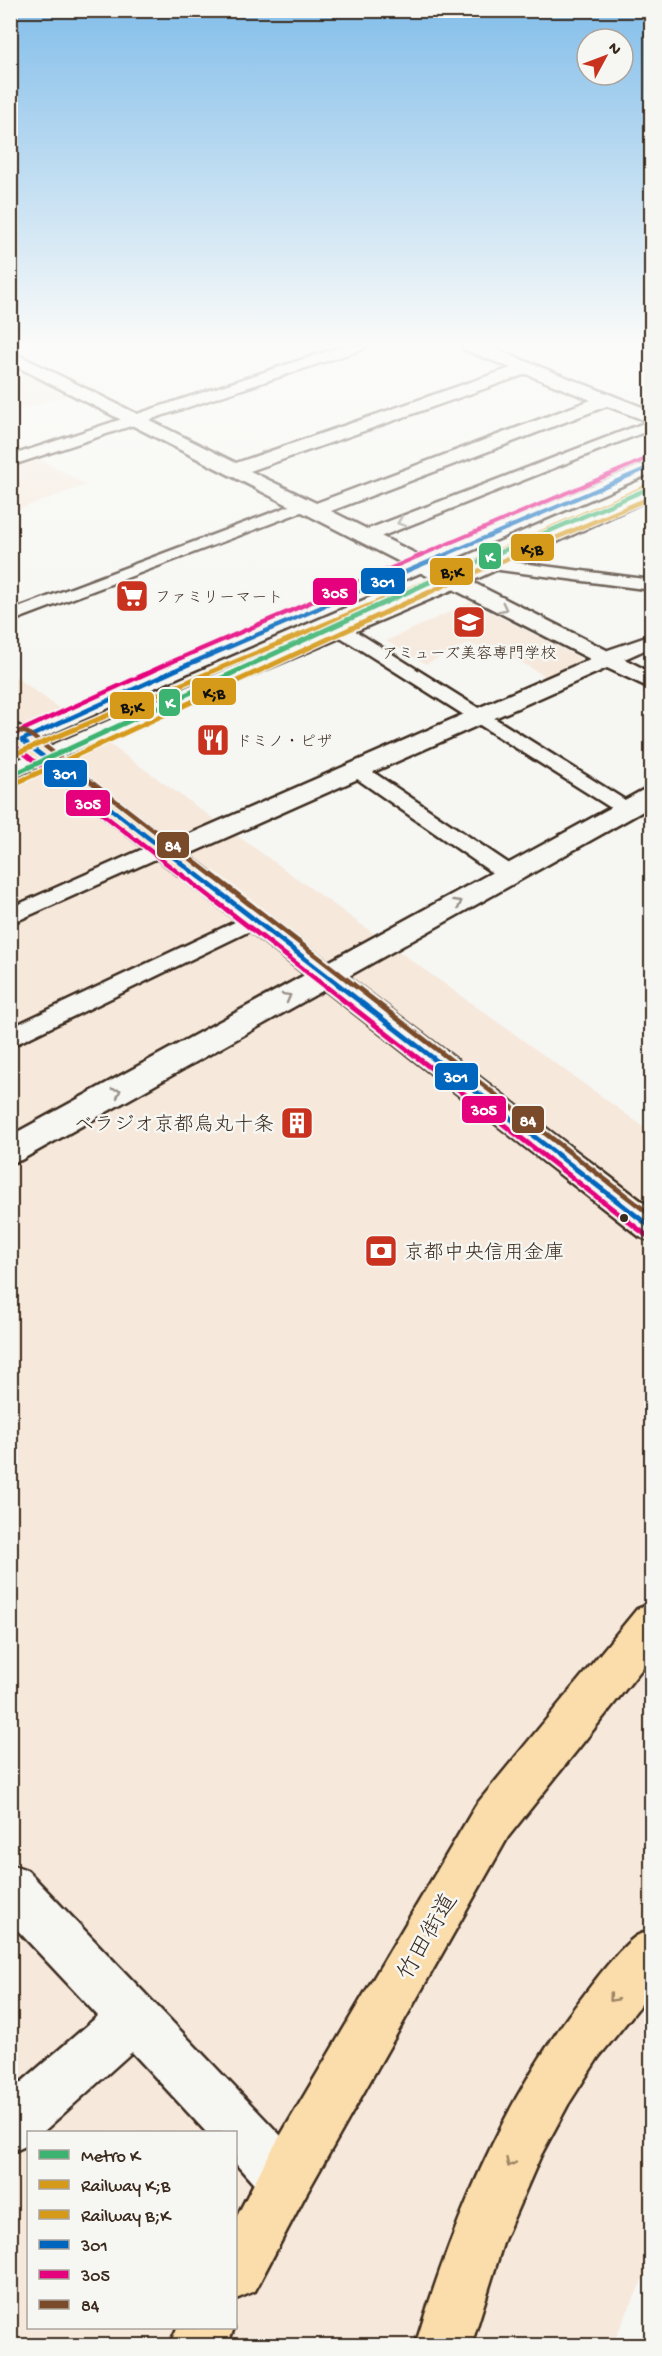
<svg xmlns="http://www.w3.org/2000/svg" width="662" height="2356" font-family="'Gochi Hand','Klee One',sans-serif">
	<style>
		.built { fill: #f6e8db; fill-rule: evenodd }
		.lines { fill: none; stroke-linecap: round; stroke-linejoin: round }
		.lane-casing { stroke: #3b2a1e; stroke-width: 5 }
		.street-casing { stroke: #3b2a1e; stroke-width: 5 }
		.secondary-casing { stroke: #3b2a1e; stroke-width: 5 }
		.primary-casing { stroke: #3b2a1e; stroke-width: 5 }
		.highway-casing { stroke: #3b2a1e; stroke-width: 5 }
		.lane { fill: #f6f6f2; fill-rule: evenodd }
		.street { fill: #f6f6f2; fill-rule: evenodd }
		.secondary { fill: #f6f6f2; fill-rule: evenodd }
		.primary { fill: #fbddab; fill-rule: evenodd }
		.highway { fill: #fbddab; fill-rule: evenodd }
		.bus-1-far2-casing { stroke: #f6f6f2; stroke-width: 6 }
		.bus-1-far1-casing { stroke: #f6f6f2; stroke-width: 8 }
		.bus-1-casing { stroke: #f6f6f2; stroke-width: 10 }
		.bus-2-far2-casing { stroke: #f6f6f2; stroke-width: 6 }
		.bus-2-far1-casing { stroke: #f6f6f2; stroke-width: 8 }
		.bus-2-casing { stroke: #f6f6f2; stroke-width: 10 }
		.bus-3-far1-casing { stroke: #f6f6f2; stroke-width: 8 }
		.bus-3-casing { stroke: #f6f6f2; stroke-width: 10 }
		.bus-1-far2 { stroke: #0065bd; stroke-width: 4 }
		.bus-1-far1 { stroke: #0065bd; stroke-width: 4.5 }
		.bus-1 { stroke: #0065bd; stroke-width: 5 }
		.bus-2-far2 { stroke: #e5007d; stroke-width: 4 }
		.bus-2-far1 { stroke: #e5007d; stroke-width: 4.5 }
		.bus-2 { stroke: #e5007d; stroke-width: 5 }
		.bus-3-far1 { stroke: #7a4b2a; stroke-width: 4.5 }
		.bus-3 { stroke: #7a4b2a; stroke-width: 5 }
		.rail-1-far1-casing { stroke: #f6f6f2; stroke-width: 7 }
		.rail-1-casing { stroke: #f6f6f2; stroke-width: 8 }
		.rail-2-far1-casing { stroke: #f6f6f2; stroke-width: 7 }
		.rail-2-casing { stroke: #f6f6f2; stroke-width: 8 }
		.rail-1-far1 { stroke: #d69a1a; stroke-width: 4.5 }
		.rail-1 { stroke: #d69a1a; stroke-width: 5 }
		.rail-2-far1 { stroke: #d69a1a; stroke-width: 4.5 }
		.rail-2 { stroke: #d69a1a; stroke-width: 5 }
		.metro-1-far1-casing { stroke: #f6f6f2; stroke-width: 7 }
		.metro-1-casing { stroke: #f6f6f2; stroke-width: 8 }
		.metro-1-far1 { stroke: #3cb371; stroke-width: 4.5 }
		.metro-1 { stroke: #3cb371; stroke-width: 5 }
		.oneway { stroke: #989088 }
		.oneway2 { stroke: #9b8464 }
		.bus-dot { fill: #3b2a1e; stroke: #f6f6f2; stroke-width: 2 }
		.labels { text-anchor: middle; stroke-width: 5; stroke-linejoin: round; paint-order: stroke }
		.far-poi-label { font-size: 16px; fill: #3b2a1e; stroke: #f6f6f2; text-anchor: start }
		.poi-label { font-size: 20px; fill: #3b2a1e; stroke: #f6f6f2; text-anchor: end }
		.near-street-label { font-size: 24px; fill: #3b2a1e; stroke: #f6f6f2 }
		.line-badge { stroke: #f6f6f2; stroke-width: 2 }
		.badge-label { font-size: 16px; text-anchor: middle; font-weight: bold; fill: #fff }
		.pale-badge-label { font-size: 16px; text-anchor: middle; font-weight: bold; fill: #111 }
	</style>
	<rect width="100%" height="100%" fill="#f6f6f2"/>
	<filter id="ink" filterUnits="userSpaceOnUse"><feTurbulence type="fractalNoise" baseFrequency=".0167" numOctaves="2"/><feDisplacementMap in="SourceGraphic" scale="12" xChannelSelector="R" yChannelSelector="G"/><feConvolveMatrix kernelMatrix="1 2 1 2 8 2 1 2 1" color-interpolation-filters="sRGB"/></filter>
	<g filter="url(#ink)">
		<g class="built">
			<path d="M11 363 68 395 11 413Z"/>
			<path d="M38 458 86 485 11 512V467Z"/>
			<path d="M471 602 582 659 547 677 495 648 487 652 469 643 426 664 386 641Z"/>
			<path d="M10 673 651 1132 652 2259 612 2345H11ZM28 2132H236V2328H28Z"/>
		</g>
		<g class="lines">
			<g class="lane-casing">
				<g id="lane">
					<path d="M343 346H365L363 349 10 466V456Z"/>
					<path d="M652 420V429L370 541H358L356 537 358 533Z"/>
					<path d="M303 501 311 506 309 509 10 622V611Z"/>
					<path d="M490 559 652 580V590L484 568 481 564 484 560Z"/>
					<path d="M340 624 346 625 633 805 637 809 633 813 626 815 619 813 334 633 331 629 334 625Z"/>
					<path d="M652 635V647C638 652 612 667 600 664L598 660 608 650Z"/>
					<path d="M357 764 364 766 517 869 520 874 517 879 509 881 501 879 350 774 347 770 350 766Z"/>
					<path d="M161 841 169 843 172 848 169 853 10 924V908Z"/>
					<path d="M254 913 262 915 265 920 262 925 10 1047V1028Z"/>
				</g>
			</g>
			<g class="street-casing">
				<g id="street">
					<path d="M463 346H487L652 411V423L607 406 331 511 652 673V689L607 668 178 859 169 861 160 859 156 853 160 847 590 659 10 363V351L236 463 511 368 465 350ZM526 374 591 400 316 503 250 471Z"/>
					<path d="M652 787V806L21 1160 10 1163V1136L643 790Z"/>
					<path d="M10 1864 27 1870 304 2160 311 2179 304 2198 285 2205 266 2198 236 2164V2132H206L132 2052 43 2132H28V2145L10 2153V2092L98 2016 10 1922Z"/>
				</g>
			</g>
			<g class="secondary-casing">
				<g id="secondary">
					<path d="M652 460V473L188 673 10 752V736L172 663Z"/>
					<path d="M652 484V498L459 587 10 779V763L443 577Z"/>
				</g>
			</g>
			<g class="primary-casing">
				<path id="primary" d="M10 724 19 726 652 1209V1241L640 1237 10 743Z"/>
			</g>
			<g class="highway-casing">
				<g id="highway">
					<path d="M652 1603V1656L508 1837 304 2198 255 2291 236 2299V2218L266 2160 476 1805 637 1609Z"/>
					<path d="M652 1930V1991L598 2058 568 2105 541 2155 504 2240 471 2346H415C454 2220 503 2099 584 1995 596 1979 619 1949 635 1937 639 1934 646 1932 652 1930Z"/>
					<path d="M177 2328H234L227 2346H169Z"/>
				</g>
			</g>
			<use href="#lane" class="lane"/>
			<use href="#street" class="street"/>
			<use href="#secondary" class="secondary"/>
			<use href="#primary" class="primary"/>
			<use href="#highway" class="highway"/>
			<g class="bus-1-far2-casing">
				<path id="bus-1-far2" d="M386 580 652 466"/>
			</g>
			<g class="bus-1-far1-casing">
				<path id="bus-1-far1" d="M199 877 22 740 180 668 389 578"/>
			</g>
			<g class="bus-1-casing">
				<path id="bus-1" d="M197 875 652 1228"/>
			</g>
			<g class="bus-2-far2-casing">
				<path id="bus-2-far2" d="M363 580 648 458"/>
			</g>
			<g class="bus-2-far1-casing">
				<path id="bus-2-far1" d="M184 877 16 747 13 740 18 732 176 660 367 578"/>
			</g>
			<g class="bus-2-casing">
				<path id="bus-2" d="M182 875 646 1235"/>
			</g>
			<g class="bus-3-far1-casing">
				<path id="bus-3-far1" d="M10 735 21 731 28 733 214 877"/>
			</g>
			<g class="bus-3-casing">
				<path id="bus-3" d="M212 875 652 1216"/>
			</g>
			<use href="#bus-1-far2" class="bus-1-far2"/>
			<use href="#bus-1-far1" class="bus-1-far1"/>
			<use href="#bus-1" class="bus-1"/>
			<use href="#bus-2-far2" class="bus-2-far2"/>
			<use href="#bus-2-far1" class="bus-2-far1"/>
			<use href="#bus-2" class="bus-2"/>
			<use href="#bus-3-far1" class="bus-3-far1"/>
			<use href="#bus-3" class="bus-3"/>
			<g class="rail-1-far1-casing">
				<path id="rail-1-far1" d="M457 580 652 497"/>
			</g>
			<g class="rail-1-casing">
				<path id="rail-1" d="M14 784 460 578"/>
			</g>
			<g class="rail-2-far1-casing">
				<path id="rail-2-far1" d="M431 580 652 484"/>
			</g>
			<g class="rail-2-casing">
				<path id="rail-2" d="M13 755 435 578"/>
			</g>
			<use href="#rail-1-far1" class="rail-1-far1"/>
			<use href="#rail-1" class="rail-1"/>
			<use href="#rail-2-far1" class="rail-2-far1"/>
			<use href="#rail-2" class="rail-2"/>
			<g class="metro-1-far1-casing">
				<path id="metro-1-far1" d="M435 580 652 487"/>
			</g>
			<g class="metro-1-casing">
				<path id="metro-1" d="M10 776 438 578"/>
			</g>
			<use href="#metro-1-far1" class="metro-1-far1"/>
			<use href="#metro-1" class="metro-1"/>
		</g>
		<defs><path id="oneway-chevron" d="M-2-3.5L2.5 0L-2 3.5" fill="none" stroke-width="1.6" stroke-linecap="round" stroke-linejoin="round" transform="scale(1.5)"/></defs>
		<g class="oneway">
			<use href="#oneway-chevron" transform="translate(401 522) rotate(159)"/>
			<use href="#oneway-chevron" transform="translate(503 608) rotate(27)"/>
			<use href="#oneway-chevron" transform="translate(458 903) rotate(-29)"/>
			<use href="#oneway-chevron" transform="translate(287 997) rotate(-29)"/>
			<use href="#oneway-chevron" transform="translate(117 1092) rotate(-29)"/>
		</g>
		<g class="oneway2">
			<use href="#oneway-chevron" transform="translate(613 1998) rotate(130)"/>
			<use href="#oneway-chevron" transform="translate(510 2163) rotate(115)"/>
		</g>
	</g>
	<linearGradient id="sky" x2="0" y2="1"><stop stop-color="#83beea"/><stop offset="0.51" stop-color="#fbfbf9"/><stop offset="1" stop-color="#fbfbf9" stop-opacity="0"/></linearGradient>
	<rect width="662" height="676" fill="url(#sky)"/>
	<defs>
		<g id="supermarket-square" transform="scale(1.725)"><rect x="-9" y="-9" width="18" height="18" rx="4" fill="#c8321e" stroke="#f6f6f2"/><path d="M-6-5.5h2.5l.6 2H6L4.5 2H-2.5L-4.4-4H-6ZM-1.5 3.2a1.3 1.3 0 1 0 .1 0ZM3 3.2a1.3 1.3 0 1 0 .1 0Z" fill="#fff"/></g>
		<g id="university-square" transform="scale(1.725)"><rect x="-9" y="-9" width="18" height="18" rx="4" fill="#c8321e" stroke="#f6f6f2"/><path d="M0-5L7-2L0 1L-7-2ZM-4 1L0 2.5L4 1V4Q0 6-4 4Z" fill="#fff"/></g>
		<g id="restaurant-square" transform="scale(1.725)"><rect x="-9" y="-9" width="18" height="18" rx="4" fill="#c8321e" stroke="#f6f6f2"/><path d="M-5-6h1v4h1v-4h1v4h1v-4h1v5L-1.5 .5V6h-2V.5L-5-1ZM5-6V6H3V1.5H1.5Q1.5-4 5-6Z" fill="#fff"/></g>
		<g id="building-square" transform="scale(1.725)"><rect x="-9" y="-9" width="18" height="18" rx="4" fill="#c8321e" stroke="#f6f6f2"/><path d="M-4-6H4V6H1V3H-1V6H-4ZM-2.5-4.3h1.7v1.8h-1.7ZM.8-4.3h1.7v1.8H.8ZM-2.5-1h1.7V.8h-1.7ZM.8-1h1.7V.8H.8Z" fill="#fff"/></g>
		<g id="bank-square" transform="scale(1.725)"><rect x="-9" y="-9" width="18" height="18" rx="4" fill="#c8321e" stroke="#f6f6f2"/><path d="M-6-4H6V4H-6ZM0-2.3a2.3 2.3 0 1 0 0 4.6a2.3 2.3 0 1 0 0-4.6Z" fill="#fff"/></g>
	</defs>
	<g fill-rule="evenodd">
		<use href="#supermarket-square" x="132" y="596"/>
		<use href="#university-square" x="469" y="622"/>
		<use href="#restaurant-square" x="213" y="740"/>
		<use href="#building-square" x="297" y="1123"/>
		<use href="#bank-square" x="381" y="1251"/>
	</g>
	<circle class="bus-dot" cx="624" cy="1218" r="5"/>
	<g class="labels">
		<g class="far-poi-label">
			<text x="155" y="602">ファミリーマート</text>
			<text x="469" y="658" text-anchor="middle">アミューズ美容専門学校</text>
			<text x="236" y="746">ドミノ・ピザ</text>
		</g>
		<g class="poi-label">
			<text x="274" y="1130">ベラジオ京都烏丸十条</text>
			<text x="404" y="1258" text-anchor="start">京都中央信用金庫</text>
		</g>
		<g class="near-street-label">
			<text transform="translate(426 1936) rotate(-60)" y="8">竹田街道</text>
		</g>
	</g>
	<g class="line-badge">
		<rect x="510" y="533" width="45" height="29" rx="6" fill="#d69a1a"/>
		<rect x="478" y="542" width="24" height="28" rx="6" fill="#3cb371"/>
		<rect x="429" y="557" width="45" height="29" rx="6" fill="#d69a1a"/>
		<rect x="360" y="567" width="46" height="28" rx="6" fill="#0065bd"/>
		<rect x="312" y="577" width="46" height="29" rx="6" fill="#e5007d"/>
		<rect x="191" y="677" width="46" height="29" rx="6" fill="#d69a1a"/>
		<rect x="158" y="688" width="23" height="29" rx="6" fill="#3cb371"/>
		<rect x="109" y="691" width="46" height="29" rx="6" fill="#d69a1a"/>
		<rect x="43" y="759" width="45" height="29" rx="6" fill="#0065bd"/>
		<rect x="65" y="789" width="46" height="28" rx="6" fill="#e5007d"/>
		<rect x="156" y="831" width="34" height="28" rx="6" fill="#7a4b2a"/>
		<rect x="434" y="1062" width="45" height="29" rx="6" fill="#0065bd"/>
		<rect x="461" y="1095" width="46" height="29" rx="6" fill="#e5007d"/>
		<rect x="511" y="1105" width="34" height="29" rx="6" fill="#7a4b2a"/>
	</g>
	<g class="badge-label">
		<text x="490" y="562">K</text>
		<text x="383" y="587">301</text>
		<text x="335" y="598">305</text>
		<text x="170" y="708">K</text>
		<text x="65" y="779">301</text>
		<text x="88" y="809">305</text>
		<text x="173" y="851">84</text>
		<text x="456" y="1082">301</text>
		<text x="484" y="1115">305</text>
		<text x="528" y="1126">84</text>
	</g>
	<g class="pale-badge-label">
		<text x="532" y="554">K;B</text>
		<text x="452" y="577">B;K</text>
		<text x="214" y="698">K;B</text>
		<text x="132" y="712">B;K</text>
	</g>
	<rect width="662" height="2356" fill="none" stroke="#f6f6f2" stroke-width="36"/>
	<rect x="18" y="18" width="626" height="2320" fill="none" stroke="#3b2a1e" stroke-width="2" filter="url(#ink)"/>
	<rect x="27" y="2131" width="210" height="198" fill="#f6f6f2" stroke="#aba49d" stroke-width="1.5"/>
	<rect x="39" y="2150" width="30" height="9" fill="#3cb371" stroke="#aba49d" stroke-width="1.5"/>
	<text x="81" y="2161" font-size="18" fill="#3b2a1e">Metro K</text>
	<rect x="39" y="2180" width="30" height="9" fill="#d69a1a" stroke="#aba49d" stroke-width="1.5"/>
	<text x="81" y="2191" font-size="18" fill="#3b2a1e">Railway K;B</text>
	<rect x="39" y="2210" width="30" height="9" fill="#d69a1a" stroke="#aba49d" stroke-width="1.5"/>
	<text x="81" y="2221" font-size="18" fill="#3b2a1e">Railway B;K</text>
	<rect x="39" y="2240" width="30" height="9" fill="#0065bd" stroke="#aba49d" stroke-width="1.5"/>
	<text x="81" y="2251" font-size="18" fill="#3b2a1e">301</text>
	<rect x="39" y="2270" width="30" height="9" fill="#e5007d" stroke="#aba49d" stroke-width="1.5"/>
	<text x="81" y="2281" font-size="18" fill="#3b2a1e">305</text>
	<rect x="39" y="2300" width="30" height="9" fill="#7a4b2a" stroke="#aba49d" stroke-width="1.5"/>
	<text x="81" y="2311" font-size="18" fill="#3b2a1e">84</text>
	<g transform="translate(605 57) rotate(49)"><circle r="28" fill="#f6f6f2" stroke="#aba49d" stroke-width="1.5"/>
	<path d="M0-4.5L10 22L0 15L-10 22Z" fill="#c8321e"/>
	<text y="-9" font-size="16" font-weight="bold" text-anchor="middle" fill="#3b2a1e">N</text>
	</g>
</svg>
